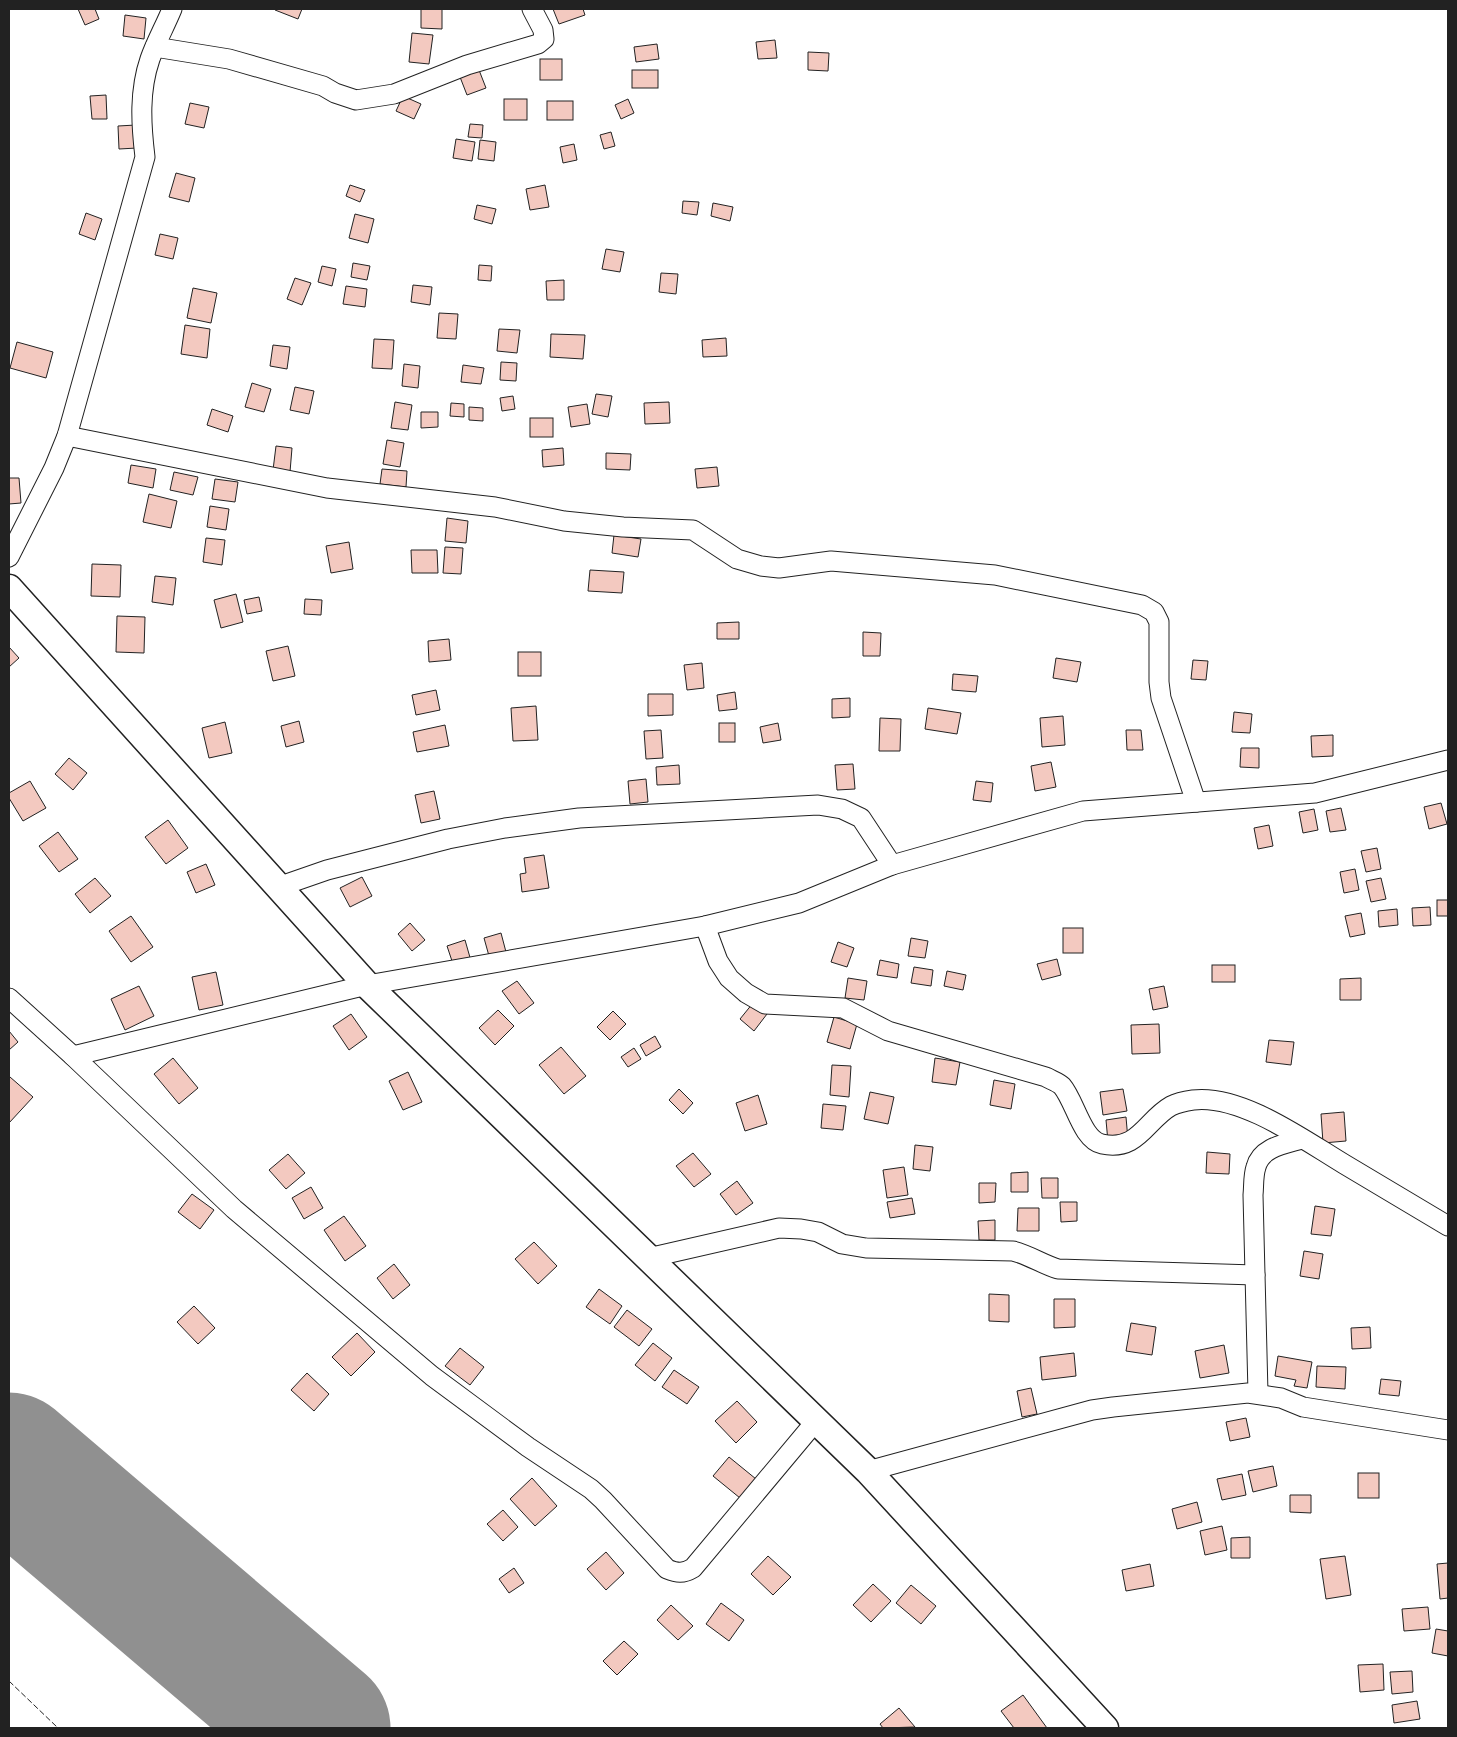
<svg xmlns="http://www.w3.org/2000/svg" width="1457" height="1737" font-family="'Libre Baskerville',serif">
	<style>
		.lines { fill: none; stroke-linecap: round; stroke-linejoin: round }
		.runway { stroke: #909090; stroke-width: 141 }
		.building { fill: #f3c9c0; stroke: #222 }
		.street-casing { stroke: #222; stroke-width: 21 }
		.secondary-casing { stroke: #222; stroke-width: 29 }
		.street { stroke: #fff; stroke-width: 19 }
		.secondary { stroke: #fff; stroke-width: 26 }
		.fence { stroke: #222; stroke-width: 1; stroke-dasharray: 6 2.5; stroke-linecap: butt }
	</style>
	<rect width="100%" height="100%" fill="#fff"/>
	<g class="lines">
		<path class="runway" d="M9 1463 320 1728"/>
	</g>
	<g class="building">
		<path d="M78 9H95L99 19 85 25Z"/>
		<path d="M276 9H302L298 19 275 10Z"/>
		<path d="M421 9H442V29L421 28Z"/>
		<path d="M553 9H583L585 15 559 24Z"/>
		<path d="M125 15 146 18 144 39 123 36Z"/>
		<path d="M412 33 433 35 429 64 409 62Z"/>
		<path d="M775 40 777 58 758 59 756 42Z"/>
		<path d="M657 44 659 59 636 62 634 47Z"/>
		<path d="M808 52 829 53 828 71 808 70Z"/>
		<rect x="540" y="59" width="22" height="21"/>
		<path d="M479 70 486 88 467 95 460 77Z"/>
		<rect x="632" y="70" width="26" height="18"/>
		<path d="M106 95 107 119H92L90 96Z"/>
		<path d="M403 96 421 104 414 119 396 111Z"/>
		<rect x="504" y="99" width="23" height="21"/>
		<path d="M628 99 634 113 621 119 615 105Z"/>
		<rect x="547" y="101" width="26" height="19"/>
		<path d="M190 103 209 107 204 128 185 124Z"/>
		<path d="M470 124 483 125 482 138 468 137Z"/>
		<path d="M136 125 137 148 119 149 118 126Z"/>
		<path d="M611 132 615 146 604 149 600 135Z"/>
		<path d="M456 139 475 142 472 161 453 158Z"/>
		<path d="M480 140 496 142 494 161 478 159Z"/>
		<path d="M574 144 577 160 563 163 560 147Z"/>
		<path d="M176 173 195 178 189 202 169 197Z"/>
		<path d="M350 185 365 190 360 202 346 196Z"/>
		<path d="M545 185 549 207 530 210 526 189Z"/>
		<path d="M683 201 699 202 697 215 682 213Z"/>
		<path d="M713 203 733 207 730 221 711 216Z"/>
		<path d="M477 205 496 209 492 224 474 219Z"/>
		<path d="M86 213 102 219 95 240 79 234Z"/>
		<path d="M355 214 374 219 368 243 349 238Z"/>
		<path d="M160 234 178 238 173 259 155 255Z"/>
		<path d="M606 249 624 252 620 272 602 269Z"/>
		<path d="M353 263 370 266 367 280 351 277Z"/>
		<path d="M479 265 492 266 491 281 478 280Z"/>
		<path d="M322 266 336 269 332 286 318 282Z"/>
		<path d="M661 273 678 274 676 294 659 292Z"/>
		<path d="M295 278 311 283 302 305 287 299Z"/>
		<path d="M564 280V300H547L546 281Z"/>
		<path d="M413 285 432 287 430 305 411 302Z"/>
		<path d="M346 286 367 289 365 307 343 304Z"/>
		<path d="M193 288 217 293 211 323 187 318Z"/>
		<path d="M439 313 458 314 456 339 437 338Z"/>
		<path d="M185 325 210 329 207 358 181 354Z"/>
		<path d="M499 329 520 330 517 353 497 351Z"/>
		<path d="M551 334 585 335 583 359 550 357Z"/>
		<path d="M726 338 727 356 703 357 702 340Z"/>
		<path d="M374 339 394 340 392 369 372 368Z"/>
		<path d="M17 342 53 352 46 378 10 368Z"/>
		<path d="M273 345 290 347 287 369 270 366Z"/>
		<path d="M501 362 517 363 516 381 500 380Z"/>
		<path d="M404 364 420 366 418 388 402 386Z"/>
		<path d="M463 365 484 368 481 384 461 382Z"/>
		<path d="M252 383 271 389 264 412 245 407Z"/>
		<path d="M295 387 314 391 309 414 290 410Z"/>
		<path d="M596 394 612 396 608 417 592 414Z"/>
		<path d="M513 396 515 409 502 411 500 398Z"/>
		<path d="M395 402 412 405 408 430 391 428Z"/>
		<path d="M669 402 670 423 645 424 644 403Z"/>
		<path d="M451 403 464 404V417L450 416Z"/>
		<path d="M587 404 590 424 571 427 568 407Z"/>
		<path d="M469 407 483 408V421L469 420Z"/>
		<path d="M212 409 233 416 228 432 207 425Z"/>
		<path d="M421 412H438V427L421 428Z"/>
		<rect x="530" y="418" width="23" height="19"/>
		<path d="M387 440 404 443 400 467 383 464Z"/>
		<path d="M276 446 292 448 290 472 273 470Z"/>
		<path d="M563 448 564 465 543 467 542 450Z"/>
		<path d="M606 453 631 454 630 470 606 469Z"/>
		<path d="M131 465 156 469 153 488 128 483Z"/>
		<path d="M717 467 719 486 697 488 695 469Z"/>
		<path d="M382 469 407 471 406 487 380 484Z"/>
		<path d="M174 472 198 477 193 495 170 490Z"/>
		<path d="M9 478H19L21 503 9 504Z"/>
		<path d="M215 479 238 482 235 502 212 499Z"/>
		<path d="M149 494 177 501 171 528 143 522Z"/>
		<path d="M210 506 229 509 226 530 207 527Z"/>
		<path d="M447 518 468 521 466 543 445 541Z"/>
		<path d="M614 535 641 539 638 557 612 553Z"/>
		<path d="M206 538 225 540 222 565 203 562Z"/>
		<path d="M349 542 353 569 331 573 326 546Z"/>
		<path d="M445 547 463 548 461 574 443 573Z"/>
		<path d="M411 550H437L438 573H412Z"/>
		<path d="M92 564 121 565 120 597 91 596Z"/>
		<path d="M590 570 624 572 622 593 588 591Z"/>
		<path d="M155 576 176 578 173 605 152 602Z"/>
		<path d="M236 594 243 622 221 628 214 600Z"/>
		<path d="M259 597 262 611 247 614 244 600Z"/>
		<path d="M305 599 322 600 321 615 304 614Z"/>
		<path d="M117 616 145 617 144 653 116 652Z"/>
		<path d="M739 622V639H717V623Z"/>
		<path d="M863 632 881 633 880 656H863Z"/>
		<path d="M449 639 451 660 429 662 428 641Z"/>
		<path d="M288 646 295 676 273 681 266 651Z"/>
		<path d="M9 647 19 658 9 667Z"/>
		<rect x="518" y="652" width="23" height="24"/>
		<path d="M1056 658 1081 662 1077 682 1053 678Z"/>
		<path d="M1193 660 1208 661 1206 680 1191 679Z"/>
		<path d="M702 663 704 688 687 690 684 665Z"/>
		<path d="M953 674 978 676 976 692 952 690Z"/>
		<path d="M436 690 440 710 416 715 412 695Z"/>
		<path d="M735 692 737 709 719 711 717 695Z"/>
		<path d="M648 694H673V715L648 716Z"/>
		<path d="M850 698V717L832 718V699Z"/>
		<path d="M536 706 538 740 513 741 511 708Z"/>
		<path d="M928 708 961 713 957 734 925 729Z"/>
		<path d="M1234 712 1252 714 1250 733 1232 732Z"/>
		<path d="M1063 716 1065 745 1042 747 1040 718Z"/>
		<path d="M880 718 901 719 900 751H879Z"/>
		<path d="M299 721 304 742 286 747 281 726Z"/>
		<path d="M225 722 232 753 209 758 202 728Z"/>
		<rect x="719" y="723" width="16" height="19"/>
		<path d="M778 723 781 740 763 743 760 727Z"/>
		<path d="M445 725 449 746 417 752 413 732Z"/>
		<path d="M661 730 663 758 646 759 644 731Z"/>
		<path d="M1126 730H1141L1143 750H1127Z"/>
		<path d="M1333 735V756L1312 757 1311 736Z"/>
		<path d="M1241 748H1259V768L1240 767Z"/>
		<path d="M69 758 87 773 73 790 55 774Z"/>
		<path d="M1051 762 1056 787 1035 791 1031 766Z"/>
		<path d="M853 764 855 789 837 790 835 765Z"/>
		<path d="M679 765 680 784 657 785 656 767Z"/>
		<path d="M646 779 648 802 630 804 628 781Z"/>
		<path d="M30 781 46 808 23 821 9 798V793Z"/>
		<path d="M976 781 993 783 991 802 973 800Z"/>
		<path d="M434 791 440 819 421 823 415 795Z"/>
		<path d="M1441 803 1447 824 1429 829 1424 807Z"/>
		<path d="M1341 808 1346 830 1330 832 1326 811Z"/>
		<path d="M1314 809 1318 830 1303 833 1299 812Z"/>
		<path d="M168 820 188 848 166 864 145 837Z"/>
		<path d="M1269 825 1273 846 1258 849 1254 828Z"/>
		<path d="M58 832 78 859 59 872 39 846Z"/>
		<path d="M1377 848 1381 869 1366 872 1361 851Z"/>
		<path d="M544 855 549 888 522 892 520 874 526 873 524 858Z"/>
		<path d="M206 864 215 885 196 893 187 872Z"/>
		<path d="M1355 869 1359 890 1344 893 1340 872Z"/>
		<path d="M362 877 372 896 350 907 340 888Z"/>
		<path d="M95 878 111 896 90 913 75 894Z"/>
		<path d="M1381 878 1386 899 1371 902 1366 881Z"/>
		<rect x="1437" y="900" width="11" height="16"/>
		<path d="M1430 907 1431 925 1413 926 1412 908Z"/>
		<path d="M1397 909 1398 925 1379 927 1378 911Z"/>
		<path d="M1361 913 1365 934 1350 937 1345 916Z"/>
		<path d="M131 916 153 947 131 962 109 931Z"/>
		<path d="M410 923 425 940 412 951 398 934Z"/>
		<rect x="1063" y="928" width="20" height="25"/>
		<path d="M501 933 506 952 489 956 484 938Z"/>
		<path d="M911 938 928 941 925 958 908 956Z"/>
		<path d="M465 940 471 961 454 967 447 946Z"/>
		<path d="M838 942 854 948 847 967 831 962Z"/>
		<path d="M1057 959 1061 975 1042 980 1037 964Z"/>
		<path d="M880 960 899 964 897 978 877 975Z"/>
		<rect x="1212" y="965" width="23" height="17"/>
		<path d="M914 967 933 970 931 986 911 983Z"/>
		<path d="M947 971 966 975 963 990 944 986Z"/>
		<path d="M216 972 223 1005 199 1010 192 977Z"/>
		<path d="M848 978 867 981 864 1000 845 998Z"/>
		<path d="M1361 978V1000H1340V979Z"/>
		<path d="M517 981 534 1003 519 1014 502 991Z"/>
		<path d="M139 986 154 1016 125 1030 111 999Z"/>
		<path d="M1164 986 1168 1007 1153 1010 1149 989Z"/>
		<path d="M753 1003 767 1014 754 1031 740 1019Z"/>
		<path d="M498 1010 514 1026 495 1045 479 1028Z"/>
		<path d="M613 1011 626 1024 610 1040 597 1027Z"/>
		<path d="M351 1014 367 1037 349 1050 333 1026Z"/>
		<path d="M834 1017 857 1024 850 1049 827 1042Z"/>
		<path d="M1159 1024 1160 1053 1132 1054 1131 1025Z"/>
		<path d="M9 1031 18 1042 9 1050Z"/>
		<path d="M655 1036 661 1047 646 1056 640 1045Z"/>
		<path d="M1269 1040 1294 1042 1291 1065 1266 1062Z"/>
		<path d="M561 1047 586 1076 564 1094 539 1065Z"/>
		<path d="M634 1048 641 1059 628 1067 621 1057Z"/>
		<path d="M173 1058 198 1088 179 1104 154 1074Z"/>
		<path d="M935 1058 960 1062 956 1085 932 1082Z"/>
		<path d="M832 1065 851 1066 849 1097 830 1095Z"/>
		<path d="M408 1072 422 1102 403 1110 389 1081Z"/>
		<path d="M10 1077 33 1097 9 1123V1078Z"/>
		<path d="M994 1080 1015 1084 1011 1109 990 1105Z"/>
		<path d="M679 1089 693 1103 683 1114 669 1100Z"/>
		<path d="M1123 1089 1127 1111 1103 1115 1100 1092Z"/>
		<path d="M870 1092 894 1097 888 1124 864 1119Z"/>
		<path d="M758 1095 767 1124 745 1131 736 1103Z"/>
		<path d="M823 1104 846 1106 843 1130 821 1128Z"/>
		<path d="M1344 1112 1346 1141 1323 1143 1321 1114Z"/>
		<path d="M1126 1117 1128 1140 1108 1142 1106 1120Z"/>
		<path d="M915 1145 933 1147 930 1171 913 1169Z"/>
		<path d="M1207 1152 1230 1154 1229 1174 1206 1173Z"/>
		<path d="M693 1153 711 1174 694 1187 676 1166Z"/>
		<path d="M288 1154 305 1173 286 1189 269 1170Z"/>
		<path d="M904 1167 908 1195 887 1198 883 1170Z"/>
		<path d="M1028 1172V1192H1011V1173Z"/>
		<path d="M1041 1178H1058V1198H1042Z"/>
		<path d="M737 1181 753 1203 736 1215 720 1194Z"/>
		<path d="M979 1183H996L995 1202 979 1203Z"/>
		<path d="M311 1187 323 1208 304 1219 292 1198Z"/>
		<path d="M192 1194 214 1210 200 1229 178 1212Z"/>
		<path d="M912 1198 915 1214 890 1218 887 1202Z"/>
		<path d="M1060 1202H1077V1221L1061 1222Z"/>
		<path d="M1315 1206 1335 1209 1331 1236 1311 1234Z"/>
		<path d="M1018 1208H1039V1231H1017Z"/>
		<path d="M344 1216 366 1246 345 1261 324 1230Z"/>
		<path d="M995 1220V1240H979L978 1221Z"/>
		<path d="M534 1242 557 1266 538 1284 515 1259Z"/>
		<path d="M1304 1251 1323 1254 1319 1279 1300 1276Z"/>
		<path d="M394 1264 410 1285 393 1299 377 1278Z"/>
		<path d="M599 1289 622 1306 610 1324 586 1307Z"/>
		<path d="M989 1294 1009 1295V1322L989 1321Z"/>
		<path d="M1054 1299H1075V1327L1054 1328Z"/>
		<path d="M194 1306 215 1328 198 1344 177 1322Z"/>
		<path d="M627 1310 652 1329 639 1346 614 1327Z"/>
		<path d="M1131 1323 1156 1327 1152 1355 1126 1351Z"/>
		<path d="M1370 1327 1371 1348 1352 1349 1351 1328Z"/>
		<path d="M357 1333 375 1352 351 1376 332 1357Z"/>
		<path d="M653 1343 672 1358 655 1381 635 1365Z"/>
		<path d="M1224 1345 1229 1373 1200 1378 1195 1351Z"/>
		<path d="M460 1348 484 1367 470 1385 445 1366Z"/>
		<path d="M1074 1353 1076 1376 1042 1380 1040 1357Z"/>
		<path d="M1278 1356 1312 1362 1307 1388 1294 1386 1296 1380 1275 1376Z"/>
		<path d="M1317 1366 1346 1367 1345 1389 1316 1387Z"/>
		<path d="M674 1370 699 1387 687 1404 662 1387Z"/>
		<path d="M307 1373 329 1394 314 1411 291 1390Z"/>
		<path d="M1381 1379 1401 1381 1399 1396 1379 1394Z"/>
		<path d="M1031 1388 1037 1414 1022 1417 1017 1391Z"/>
		<path d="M737 1401 757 1422 736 1443 715 1421Z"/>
		<path d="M1246 1418 1250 1437 1230 1441 1226 1422Z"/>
		<path d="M729 1457 756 1479 740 1498 713 1476Z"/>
		<path d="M1273 1466 1277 1486 1253 1492 1248 1471Z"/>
		<rect x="1358" y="1473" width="21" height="25"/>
		<path d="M1242 1474 1246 1495 1222 1500 1217 1479Z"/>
		<path d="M532 1478 557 1506 535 1526 510 1499Z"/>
		<path d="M1290 1495H1311V1513L1290 1512Z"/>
		<path d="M1197 1502 1202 1522 1177 1529 1172 1509Z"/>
		<path d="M503 1510 518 1527 503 1541 487 1524Z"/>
		<path d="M1222 1526 1227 1550 1205 1555 1200 1531Z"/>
		<path d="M1250 1537V1558H1231V1538Z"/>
		<path d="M606 1552 624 1573 606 1590 587 1569Z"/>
		<path d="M768 1556 791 1577 773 1595 751 1574Z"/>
		<path d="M1345 1556 1351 1595 1326 1599 1320 1559Z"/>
		<path d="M1448 1563V1598L1440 1599 1437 1564Z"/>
		<path d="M1150 1564 1154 1586 1126 1591 1122 1570Z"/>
		<path d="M514 1568 524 1583 509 1593 499 1579Z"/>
		<path d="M873 1584 891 1601 871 1622 853 1605Z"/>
		<path d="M911 1585 936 1606 921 1624 896 1603Z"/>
		<path d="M721 1603 744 1620 729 1641 706 1624Z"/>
		<path d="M671 1605 693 1626 678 1640 657 1620Z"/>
		<path d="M1428 1607 1430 1629 1404 1631 1402 1609Z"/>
		<path d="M1436 1629 1448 1631V1656L1432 1653Z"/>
		<path d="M624 1641 638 1654 617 1675 603 1661Z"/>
		<path d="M1383 1664 1384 1690 1360 1692 1358 1665Z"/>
		<path d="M1412 1671 1413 1692 1392 1694 1390 1672Z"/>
		<path d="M1023 1695 1047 1728H1014L1001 1711Z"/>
		<path d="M1417 1701 1420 1719 1394 1723 1392 1705Z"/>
		<path d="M899 1708 915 1727 883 1728 880 1724Z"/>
	</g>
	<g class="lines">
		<g class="street-casing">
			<g id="street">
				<path d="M155 47 229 59 323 86 335 93 356 100 394 94 467 65 538 44 544 39 543 30 532 9"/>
				<path d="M67 436 327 488 495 507 564 521 623 527 693 530 737 559 761 566 779 568 831 561 995 575 1142 605 1154 612 1159 622V682L1161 698 1196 802"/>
				<path d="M9 557 54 468 67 436 145 157C141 124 139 91 150 59 156 42 165 26 172 9"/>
				<path d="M278 887 327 870 448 839 505 828 579 818 818 805 842 809 861 818 892 865"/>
				<path d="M705 926 718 961 729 978 746 993 765 1004 843 1008 888 1031 1046 1077C1051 1080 1058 1082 1062 1086 1075 1101 1082 1140 1102 1144 1138 1152 1146 1120 1171 1106 1177 1103 1186 1101 1193 1100 1241 1094 1304 1140 1344 1164 1379 1185 1413 1205 1448 1226"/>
				<path d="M9 998 73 1056 234 1209 432 1376 528 1447 591 1489 603 1500 667 1569C677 1573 683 1574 693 1568L816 1421"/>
				<path d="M73 1056 367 985 705 926 799 903 892 865 1083 811 1315 793 1448 760"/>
				<path d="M648 1258 779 1228 801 1229 818 1232 842 1244 866 1248 1013 1251C1029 1255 1042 1264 1058 1269L1255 1275"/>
				<path d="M1258 1393 1253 1195C1254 1186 1253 1176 1256 1167 1261 1147 1285 1144 1302 1139"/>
				<path d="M868 1471 1092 1410 1113 1407 1248 1393 1281 1398 1303 1407 1448 1430"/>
			</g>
		</g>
		<g class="secondary-casing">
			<path id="secondary" d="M9 588 367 985 868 1471 1105 1728"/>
		</g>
		<use href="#street" class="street"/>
		<use href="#secondary" class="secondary"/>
		<path class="fence" d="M9 1681 58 1728"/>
	</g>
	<rect width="1457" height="1737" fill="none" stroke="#222222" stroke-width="20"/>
</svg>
